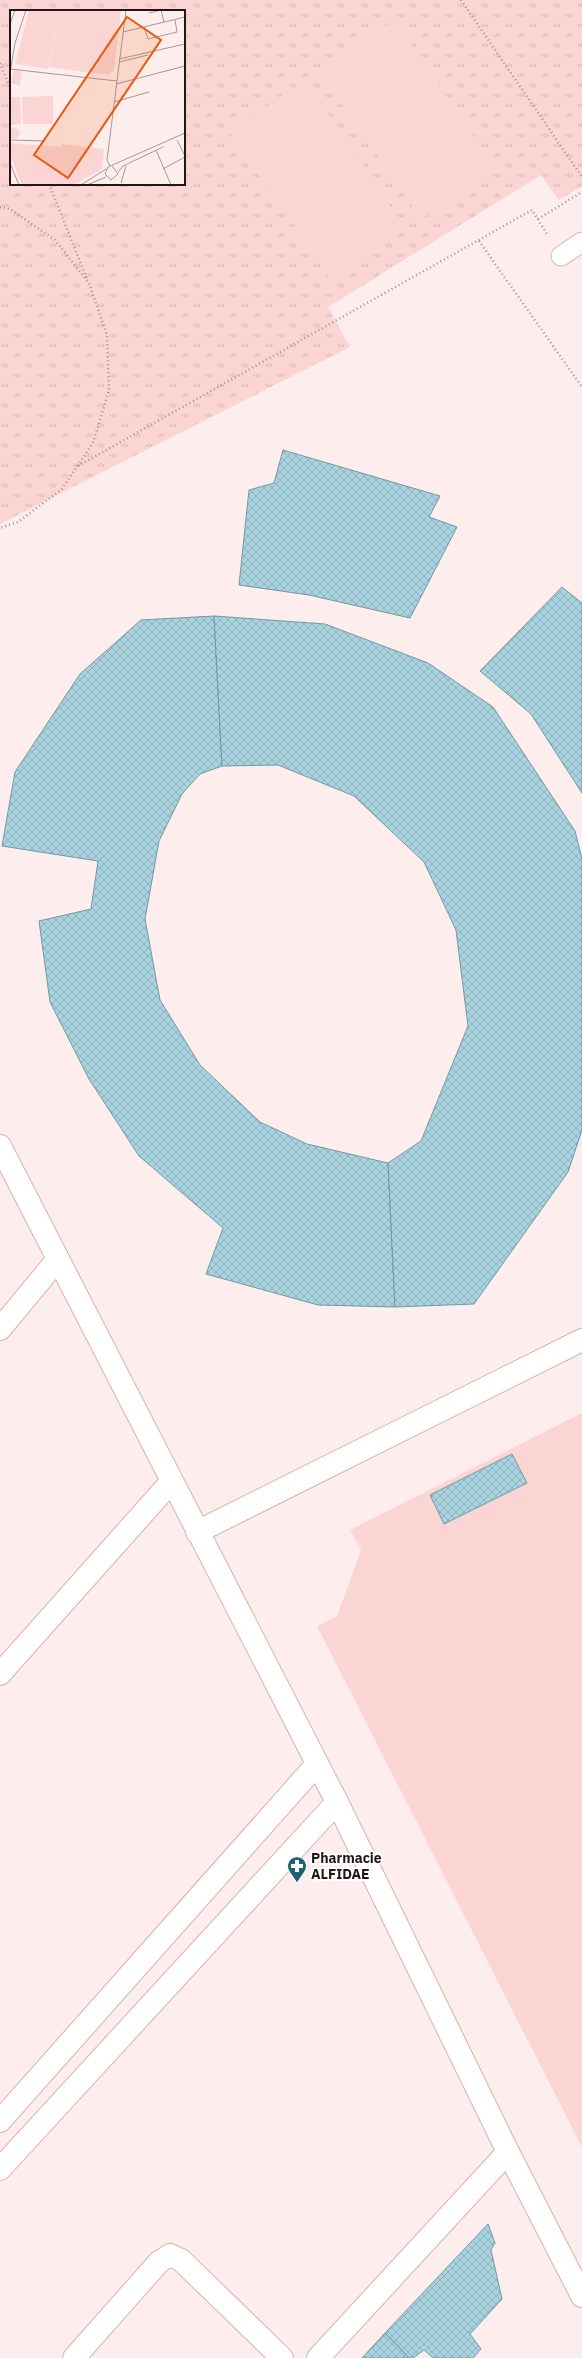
<svg xmlns="http://www.w3.org/2000/svg" width="582" height="2358" font-family="'IBM Plex Sans',sans-serif">
	<style>
		.grass { fill: url(#grass-tufts); fill-rule: evenodd }
		.pitch { fill: #fad5d4 }
		.building { fill: url(#building-cross-hatch); stroke: #7199a3 }
		.lines { fill: none; stroke-linecap: round; stroke-linejoin: round }
		.service-casing { stroke: #d9b1b0; stroke-width: 21 }
		.minor-casing { stroke: #d9b1b0; stroke-width: 24 }
		.path { stroke: #a19292; stroke-width: 2.5; stroke-dasharray: 1 3; stroke-linecap: butt }
		.service { stroke: #fff; stroke-width: 19 }
		.minor { stroke: #fff; stroke-width: 22 }
		.labels { text-anchor: middle; stroke-width: 4; stroke-linejoin: round; paint-order: stroke }
		.poi-label { font-size: 14px; font-weight: bold; fill: #231515; stroke: #fff; text-anchor: start }
		.inset-road { fill: none; stroke: #a69797; stroke-width: 1 }
		.view { fill: #e8590c; fill-opacity: 0.15; stroke: #e8590c; stroke-width: 2 }
		.inset-edge { fill: none; stroke: #231515; stroke-width: 2 }
	</style>
	<defs>
		<pattern id="grass-tufts" width="24" height="20" patternUnits="userSpaceOnUse"><rect width="24" height="20" fill="#fad5d4"/><path d="M3 7l-1-3M5 7V3M7 7l1-3M15 17l-1-3M17 17v-4M19 17l1-3" fill="none" stroke="#d6b6b5"/></pattern>
		<pattern id="building-cross-hatch" width="8" height="8" patternUnits="userSpaceOnUse"><rect width="8" height="8" fill="#a7d2de"/><path d="M0 0l8 8M0 8l8-8" fill="none" stroke="#8fb3be"/></pattern>
	</defs>
	<rect width="100%" height="100%" fill="#feeded"/>
	<path class="grass" d="M0 0H582V186L559 200 541 175 328 307 350 347 0 524ZM11 11H184V184H11Z"/>
	<g class="pitch">
		<path d="M395 20 495 168 421 219 319 71Z"/>
		<path d="M305 80 406 229 331 280 230 132Z"/>
		<path d="M582 1413V2147L317 1626 337 1616 361 1550 350 1530Z"/>
	</g>
	<g class="building">
		<path d="M283 450 440 496 429 517 457 527 410 618 309 595 239 585 249 490 274 483Z"/>
		<path d="M562 587 582 603V793L531 714 480 671Z"/>
		<path d="M214 616 222 766 200 774 182 794 159 841 145 919 160 1000 200 1065 260 1122 307 1144 388 1163 395 1307 318 1305 206 1274 223 1228 139 1156 89 1079 50 1002 39 921 91 909 98 861 2 846 15 772 80 674 141 620Z"/>
		<path d="M214 616 325 624 428 663 493 707 575 831 582 859V1130L568 1172 474 1304 395 1307 388 1163 421 1141 468 1026 456 930 424 862 354 796 278 765 222 766Z"/>
		<path d="M512 1454 527 1483 444 1524 430 1495Z"/>
		<path d="M488 2224 495 2243 491 2250 502 2299 470 2334 481 2349 473 2358H433L424 2350 413 2358H409L385 2333Z"/>
		<path d="M385 2333 409 2358H362Z"/>
	</g>
	<g class="lines">
		<g class="service-casing">
			<path id="service" d="M561 256 582 242"/>
		</g>
		<g class="minor-casing">
			<g id="minor">
				<path d="M0 1146 337 1802 508 2152 582 2296"/>
				<path d="M0 1329 58 1259"/>
				<path d="M197 1532 582 1340"/>
				<path d="M0 1674 171 1482"/>
				<path d="M0 2121 317 1764"/>
				<path d="M0 2169 337 1802"/>
				<path d="M74 2358 159 2262 170 2255 181 2260 282 2358"/>
				<path d="M318 2358 508 2152"/>
			</g>
		</g>
		<g class="path">
			<path d="M461 0 582 177"/>
			<path d="M0 63 11 90"/>
			<path d="M49 184 87 279"/>
			<path d="M0 207 10 209 55 240 89 283 107 335 109 390 93 443 62 489 18 522 0 528"/>
			<path d="M538 219 582 192"/>
			<path d="M479 241 582 387"/>
			<path d="M78 466 532 210 547 234"/>
		</g>
		<use href="#service" class="service"/>
		<use href="#minor" class="minor"/>
	</g>
	<defs>
		<g id="pharmacy-pin" transform="scale(1)"><path d="M0 17L-7.5 6A9.5 9.5 0 1 1 7.5 6Z" fill="#1b6372" stroke="#fff"/><path d="M-2-6h4v4h4v4h-4v4h-4v-4h-4v-4h4Z" fill="#fff"/></g>
	</defs>
	<g fill-rule="evenodd">
		<use href="#pharmacy-pin" x="297" y="1866"/>
	</g>
	<g class="labels">
		<g class="poi-label">
			<text x="311" y="1863">Pharmacie<tspan x="311" dy="16">ALFIDAE</tspan></text>
		</g>
	</g>
	<g transform="translate(10 10)">
		<rect width="175" height="175" fill="#feeded"/>
		<path d="M19 0H50L38 59 5 54ZM-1.5 123a5.5 5.5 0 1 1 11 0a5.5 5.5 0 1 1-11 0ZM0 133 51 137V134L94 139 92 159 63 175H12L0 146Z" fill="#fad5d4"/>
		<path d="M4 60 12 62 10 75 1 74ZM0 87H10L11 114 0 115Z" fill="#fad5d4"/>
		<path d="M50 0H111L104 60 98 65 39 57ZM43 86V114H13L12 87ZM36 139H42V151H36ZM43 139H50V151H43ZM38 158 39 175H20L19 159Z" fill="#fad5d4"/>
		<path class="inset-road" d="M151 0 154 12M139 3 151 0M0 14 5 0M134 17 138 29 167 22 165 10M113 22 175 7M109 49 175 34M109 52 138 45M0 59 107 71M0 63 5 33 16 0M106 74 175 56M104 92 139 82M0 130 35 131M167 130 175 146M146 140 161 175M0 153 9 175M100 156 97 150 116 0M102 156 108 164 101 170 95 164 98 157 175 123M153 159 175 147M108 162 113 156 153 137M111 173 116 156M71 175 96 159M77 175 96 167"/>
		<path class="view" d="M117 7 151 30 58 168 24 145Z"/>
		<rect width="175" height="175" class="inset-edge"/>
	</g>
</svg>
